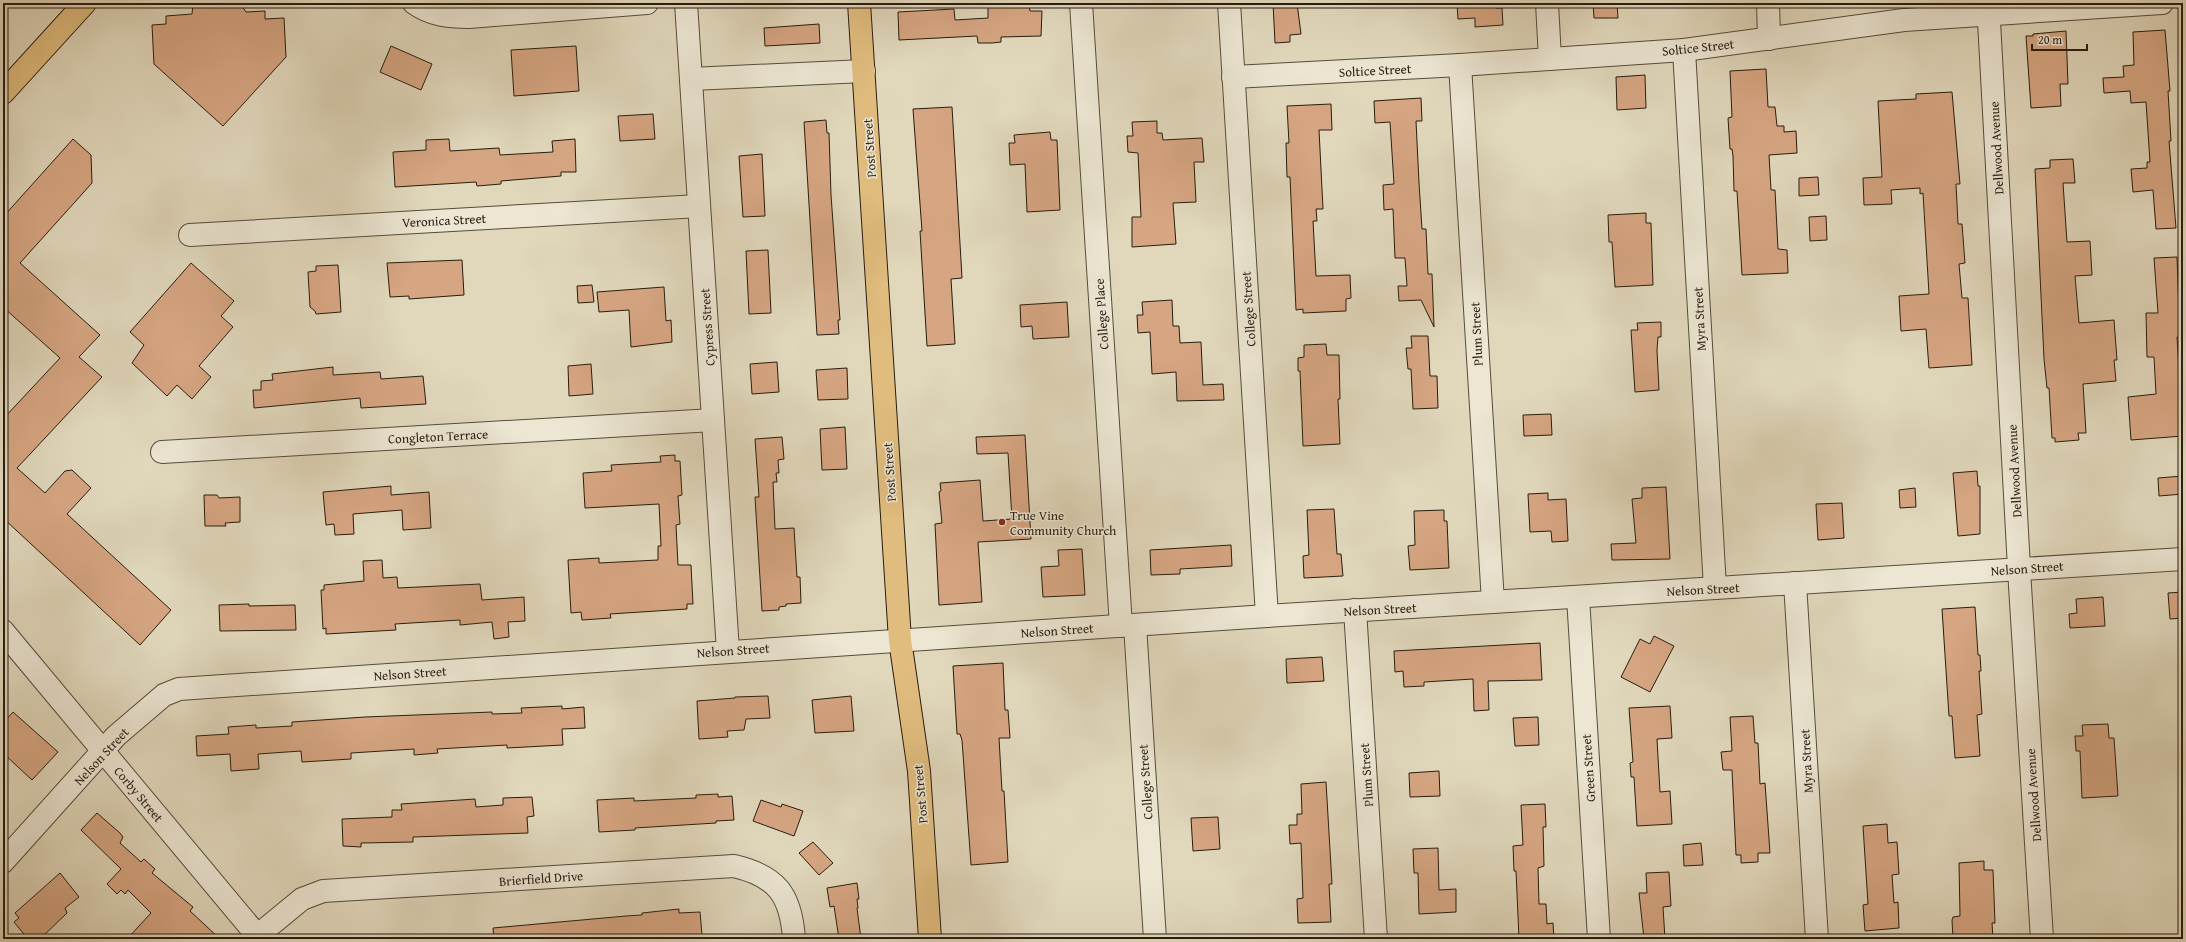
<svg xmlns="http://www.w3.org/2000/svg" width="2186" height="942" font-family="'Gentium Book Plus',serif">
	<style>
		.building { fill: #d6a682; stroke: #291c10 }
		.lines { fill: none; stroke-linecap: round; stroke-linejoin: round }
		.minor-casing { stroke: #574b3b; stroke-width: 24 }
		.major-casing { stroke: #291c10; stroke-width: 24 }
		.minor { stroke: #ece6d3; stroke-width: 22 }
		.major { stroke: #e0bc7e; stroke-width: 22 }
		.poi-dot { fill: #8f2418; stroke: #ece6d3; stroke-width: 1.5 }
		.labels { text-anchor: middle; stroke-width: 3; stroke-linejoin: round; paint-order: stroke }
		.street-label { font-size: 13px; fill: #291c10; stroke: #ece6d3 }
		.poi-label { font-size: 13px; fill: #291c10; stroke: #ece6d3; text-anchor: start }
	</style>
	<rect width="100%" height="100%" fill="#e1d8bc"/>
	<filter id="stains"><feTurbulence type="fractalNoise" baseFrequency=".005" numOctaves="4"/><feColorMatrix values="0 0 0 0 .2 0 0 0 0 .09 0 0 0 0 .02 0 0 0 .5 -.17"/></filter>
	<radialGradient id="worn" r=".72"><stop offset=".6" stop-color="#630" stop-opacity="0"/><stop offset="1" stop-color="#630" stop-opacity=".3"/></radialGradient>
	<g class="building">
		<path d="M193 3H240L246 12 265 11V19L284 18 286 57 223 126 154 64 152 25 166 24V16L192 14Z"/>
		<path d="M988 3H1029L1030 11H1042L1041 36 1001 37V42L992 43H978L977 36 899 40 898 12 954 9 955 20 988 18Z"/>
		<path d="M1273 3H1297L1301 34 1290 35V42L1275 43Z"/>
		<path d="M1496 3V8H1502L1503 25 1475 27V18L1458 19 1457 4Z"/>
		<path d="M1593 3H1617L1618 18H1594Z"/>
		<path d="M819 24 820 43 765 46 764 28Z"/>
		<path d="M2165 30 2170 91H2168L2171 141H2169L2176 228 2156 229 2153 190 2133 192 2131 169 2147 168V162H2150L2146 102 2131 103 2130 91 2104 93 2103 78 2124 77 2123 66 2134 65 2133 32Z"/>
		<path d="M2066 31 2068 84H2060L2061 106 2031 108 2026 36H2033V34Z"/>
		<path d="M391 46 432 64 421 90 380 72Z"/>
		<path d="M576 46 579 91 514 96 511 50Z"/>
		<path d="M1766 69 1768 107H1775L1777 126H1784V132L1796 131 1797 153 1769 155 1771 190H1775L1778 249 1787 250 1788 273 1742 275 1737 191H1734L1733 156 1732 149H1730L1728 118 1732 117 1730 71Z"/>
		<path d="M1645 75 1646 108 1617 110 1616 77Z"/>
		<path d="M1952 92 1960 184H1956L1958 224H1962L1965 263 1959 264 1962 298H1968L1972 365 1929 368 1926 329 1901 331 1899 296 1929 294 1923 193 1920 194V188L1891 190 1892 204 1864 205 1863 178 1882 177 1878 101 1916 99V94Z"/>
		<path d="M1421 98 1422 121H1416L1419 183 1422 229H1426L1428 274H1432L1434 327 1421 300 1399 301 1398 286H1407L1405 258H1395L1393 209 1384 210 1383 185 1394 184 1390 122 1375 123 1374 101Z"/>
		<path d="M1331 104 1332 130H1319L1323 209H1316L1317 221H1313L1316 276 1350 275 1351 298 1346 299V311L1303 313V309L1296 310 1290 177H1287L1286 143H1289L1287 106Z"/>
		<path d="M952 107 962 278 951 279 955 344 927 346 920 231H922L913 109Z"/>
		<path d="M653 114 655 139 620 141 618 116Z"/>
		<path d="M826 120 827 133H829L831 195 840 320H838L839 334 817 335 804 122Z"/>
		<path d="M1157 121V133H1162L1163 140 1202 138 1204 162H1194L1196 202 1173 203 1176 244 1132 247V217H1141L1138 153 1128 152 1127 136H1133L1132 122Z"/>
		<path d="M1050 132 1051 140H1057L1060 210 1027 212 1025 164 1010 165 1009 143H1015L1014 135Z"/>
		<path d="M73 139 91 155 92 183 20 263 100 335 79 357 102 377 17 468 45 493 65 471 72 470 91 488 67 514 171 610 140 645 3 518V419L60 358 3 307V217Z"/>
		<path d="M449 139 450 151 499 148 500 155 553 152 552 141 575 139 576 172H561V176L501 181V184L477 186 476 182 395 187 393 152 426 150V140Z"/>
		<path d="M762 154 765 216 743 217 739 156Z"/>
		<path d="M2073 159 2075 183H2063L2067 242 2090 241 2092 275 2075 276 2079 323 2114 320 2117 360H2114L2116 381 2083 384 2086 433H2078L2079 440 2055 442V438H2052L2049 388H2047L2044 359 2035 169 2050 168V160Z"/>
		<path d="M1818 177 1819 195 1799 196V178Z"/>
		<path d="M1646 213V223H1651L1653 285 1615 287 1612 242H1609L1608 215Z"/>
		<path d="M1826 216 1827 240 1810 241 1809 217Z"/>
		<path d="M768 250 771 313 749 314 746 251Z"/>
		<path d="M2177 257 2180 337H2177L2183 436 2131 440 2128 397 2156 394 2154 357H2147L2146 313H2158L2154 258Z"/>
		<path d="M462 260 464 295 409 299V296L390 297 387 263Z"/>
		<path d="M191 263 234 301 221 316 233 327 199 366 211 377 192 399 177 385 167 396 132 363 144 345 130 332Z"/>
		<path d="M338 265 341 312 316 314 315 311 310 307 308 272 316 271V266Z"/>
		<path d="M592 285 594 302 578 303 577 286Z"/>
		<path d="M664 287 666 321 671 320 672 342 631 347 629 310 599 312 597 292Z"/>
		<path d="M1172 300 1173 326H1179L1180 343 1201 342 1203 385 1223 384 1224 400 1177 401 1176 372 1152 374 1150 332 1138 333 1137 315H1143L1142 302Z"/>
		<path d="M1067 302 1069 337 1033 339 1032 326 1021 327 1020 305Z"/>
		<path d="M1661 322V337H1658L1657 350 1659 390 1635 392 1631 330H1638L1637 323Z"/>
		<path d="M1411 336H1428L1430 376H1437L1438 408 1413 409 1411 369H1408L1406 348H1412Z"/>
		<path d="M1326 344 1327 355H1339L1340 399H1338L1340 444 1303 446 1300 371H1298V358L1304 357V345Z"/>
		<path d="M777 362 779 392 752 394 750 364Z"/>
		<path d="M591 364 593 394 569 396 568 366Z"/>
		<path d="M333 367V375L380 372 381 379 423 376 426 404 361 408 360 398 254 408 253 390H261V381L273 380 272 374Z"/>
		<path d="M847 368 848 399 818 400 816 370Z"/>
		<path d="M1551 414 1552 435 1524 436 1523 415Z"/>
		<path d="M845 427 847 469 822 470 820 429Z"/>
		<path d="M1025 435 1031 539 978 542 982 602 939 605 935 524 942 523 939 492 941 491 940 483 980 480 983 521 1012 519 1008 453 977 454 976 437Z"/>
		<path d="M782 437 784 459 778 460 779 473H776L777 482H773L775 529 794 528 797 577H800L801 603 786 604V606L779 607V610L762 611 755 497H759L755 439Z"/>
		<path d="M675 455V461H680L682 495 678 496 680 524 676 525 678 565H691L693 604H687V609L610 614 611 618 582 620 581 612 571 613 568 560 599 558V563L658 560V546H661L659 504 585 508 583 473 612 471 611 465 661 462 660 456Z"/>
		<path d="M1977 471 1978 486H1980V534L1958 536 1953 473Z"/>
		<path d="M2183 476V494L2159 496 2158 478Z"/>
		<path d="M391 486V495L429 492 431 528 403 530 402 510 353 514 354 534 335 535 334 524 326 525 323 492Z"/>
		<path d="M1666 487 1670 559 1612 560 1611 544 1636 543 1632 499 1642 498V488Z"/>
		<path d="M1915 488 1916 507 1900 508 1899 490Z"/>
		<path d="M1548 493V500L1566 499 1568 541 1552 542 1551 531 1530 532 1528 494Z"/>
		<path d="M204 495H217L219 498 240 497V522L225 523 226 526H205Z"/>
		<path d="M1842 503 1844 538 1818 540 1816 504Z"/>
		<path d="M1334 509 1337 554H1341L1343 576 1304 578 1303 556 1309 555 1307 510Z"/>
		<path d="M1444 510V521H1447L1449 568 1410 570 1408 546 1415 545 1414 511Z"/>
		<path d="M1231 545 1232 566 1180 569V574L1151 575 1150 550Z"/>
		<path d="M1082 549 1085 595 1043 597 1041 567 1059 566 1058 550Z"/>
		<path d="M382 560 383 578 397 577 398 588 480 584 482 600 524 597 525 621 508 622 509 637 494 639 492 622 460 625V620L395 624 396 630 326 634V628L323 629 321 590H324V585L364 581 363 561Z"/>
		<path d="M2183 592V618L2170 619 2168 593Z"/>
		<path d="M2103 597 2105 626 2070 628 2069 614 2077 613 2076 599Z"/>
		<path d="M249 604V606L295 605 296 630 220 631 219 605Z"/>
		<path d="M1975 607 1978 655H1980L1981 671H1979L1982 714 1977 715 1980 756 1955 758 1952 716H1949L1942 609Z"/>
		<path d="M1654 636 1674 646 1650 692 1621 677 1640 639 1650 644Z"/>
		<path d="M1540 643 1542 680 1488 681 1489 710 1474 711 1473 679 1424 682V686L1404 687 1403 671 1395 672 1394 651Z"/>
		<path d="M1322 657 1324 681 1287 683 1286 659Z"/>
		<path d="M1003 663 1005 710H1008L1010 738H999L1002 791H1004L1008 862 971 865 962 740 960 734H957L953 666Z"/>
		<path d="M768 696 770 718 746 719 744 730 727 731 728 737 699 739 697 701 735 698V697Z"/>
		<path d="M851 696 854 731 815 733 812 700Z"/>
		<path d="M562 706V709L584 707 585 728 562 729 563 745 507 748V745L437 749 438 753 414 755V749L351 753V759L302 762 301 751 258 754 259 769 231 771 230 754 197 756 196 736 229 734 228 727 256 725V728L292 726V722L365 717 492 712V714L522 713 521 708Z"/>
		<path d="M1670 706 1672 738 1657 739 1660 792 1670 791 1672 824 1637 826 1634 777H1631L1630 763 1633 762 1629 708Z"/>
		<path d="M13 712 58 752 32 780 3 753V723Z"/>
		<path d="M1753 716 1755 743H1758L1760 784 1765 783 1770 853H1758V862L1741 863V855H1736L1732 770H1723L1721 752 1732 751 1730 717Z"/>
		<path d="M1538 717 1539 745 1515 746 1513 718Z"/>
		<path d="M2108 724 2109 738H2114L2118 796 2082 798 2080 751H2076L2075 736H2083L2082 725Z"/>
		<path d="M1439 771 1440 796 1410 797 1409 773Z"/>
		<path d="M1326 782 1332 884H1329L1331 922 1298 923 1297 899 1303 898 1301 843 1290 844 1289 825H1297V814H1302L1301 784Z"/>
		<path d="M718 794V797L732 796 734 820 716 821V823L635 828V830L599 832 597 800 634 798V801L696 798V795Z"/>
		<path d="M532 797 534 816 527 817 528 833 413 837V842L361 843V847L343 846 342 819 392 817V810H402L401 804 475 799 476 807 503 805V798Z"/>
		<path d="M761 800 781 807 782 804 803 811 794 836 753 821Z"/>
		<path d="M1545 804 1546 827H1543L1544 866 1538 868 1539 904H1546L1547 924 1553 923 1554 939H1519L1516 871H1514L1513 846 1523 845 1521 805Z"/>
		<path d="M97 813 120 833 123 837 120 843 141 862 144 859 155 869 152 873 193 907 190 911 220 939H127L151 913 128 890 125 894 121 890 117 894 107 884 121 869 81 830Z"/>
		<path d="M1218 817 1220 849 1193 851 1191 818Z"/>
		<path d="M1887 824 1888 843 1897 842 1899 874 1892 875 1894 903 1898 902 1899 928 1865 931 1863 905 1868 904 1863 826Z"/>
		<path d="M813 842 833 863 819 875 799 853Z"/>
		<path d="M1701 843 1703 865 1684 866 1683 845Z"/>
		<path d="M1438 848 1439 890 1456 889V912L1419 914 1418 873H1414L1413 849Z"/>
		<path d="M1984 861V870H1993L1995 923H1992L1993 939H1953L1952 920 1953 917 1960 916 1959 863Z"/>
		<path d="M1669 872 1671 906 1663 907 1665 939H1644L1639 893H1647L1646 873Z"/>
		<path d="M60 873 79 897 65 908 67 913 40 939H28L14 922 19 918 15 913Z"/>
		<path d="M857 883 859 899H857L858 908H857L861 939H839L834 906 830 907 827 888Z"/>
		<path d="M679 909V913L700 912 702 935 687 936V939H494L493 928 626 916 642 915V913Z"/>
	</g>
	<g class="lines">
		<g class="minor-casing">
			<g id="minor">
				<path d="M414 3C430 15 449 17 469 17L647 3"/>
				<path d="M686 3 728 651"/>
				<path d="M1081 3 1121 626"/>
				<path d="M1229 3 1267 616"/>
				<path d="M1547 3 1550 59"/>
				<path d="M1768 3 1769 39"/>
				<path d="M1988 3 2020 586 2042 939"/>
				<path d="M1684 50 1715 588"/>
				<path d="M1460 65 1493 602"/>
				<path d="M1233 77 1460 65 1684 50 1904 20 2162 3"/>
				<path d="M691 79 864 71"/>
				<path d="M190 235 699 206"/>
				<path d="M162 452 713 420"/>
				<path d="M1795 583 1817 939"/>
				<path d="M1578 597 1599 939"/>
				<path d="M1355 610 1376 939"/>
				<path d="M1135 625 1155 939"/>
				<path d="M3 631 260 939"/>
				<path d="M3 862 116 736 164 695 179 689 1267 616 2183 559"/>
				<path d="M257 936 302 899 323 891 734 866C777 876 791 895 794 939"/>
			</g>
		</g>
		<g class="major-casing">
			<g id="major">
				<path d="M859 3 900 640 919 771 930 939"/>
				<path d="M3 93 85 3"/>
			</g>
		</g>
		<use href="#minor" class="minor"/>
		<use href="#major" class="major"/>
	</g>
	<circle class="poi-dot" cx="1002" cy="522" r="4"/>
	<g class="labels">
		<g class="street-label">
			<text transform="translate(1698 47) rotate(-6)" y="5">Soltice Street</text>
			<text transform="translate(1375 70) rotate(-3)" y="5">Soltice Street</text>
			<text transform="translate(869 148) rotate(-94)" y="5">Post Street</text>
			<text transform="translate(1996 148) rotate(-93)" y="5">Dellwood Avenue</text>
			<text transform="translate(444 220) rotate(-3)" y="5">Veronica Street</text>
			<text transform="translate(1248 309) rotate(-94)" y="5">College Street</text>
			<text transform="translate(1101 314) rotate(-94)" y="5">College Place</text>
			<text transform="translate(1699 319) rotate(-93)" y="5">Myra Street</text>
			<text transform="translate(707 327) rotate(-94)" y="5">Cypress Street</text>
			<text transform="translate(1476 334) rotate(-93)" y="5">Plum Street</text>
			<text transform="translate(438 436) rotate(-3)" y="5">Congleton Terrace</text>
			<text transform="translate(2014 471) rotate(-93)" y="5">Dellwood Avenue</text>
			<text transform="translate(889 472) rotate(-94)" y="5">Post Street</text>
			<text transform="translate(2027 568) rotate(-4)" y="5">Nelson Street</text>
			<text transform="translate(1703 589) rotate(-3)" y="5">Nelson Street</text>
			<text transform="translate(1380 609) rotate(-3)" y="5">Nelson Street</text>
			<text transform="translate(1057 630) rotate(-4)" y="5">Nelson Street</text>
			<text transform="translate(733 650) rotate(-4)" y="5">Nelson Street</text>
			<text transform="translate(410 673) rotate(-4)" y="5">Nelson Street</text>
			<text transform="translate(101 756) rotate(-47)" y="5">Nelson Street</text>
			<text transform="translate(1806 761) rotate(-93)" y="5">Myra Street</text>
			<text transform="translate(1588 768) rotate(-94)" y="5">Green Street</text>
			<text transform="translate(1366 775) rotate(-94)" y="5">Plum Street</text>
			<text transform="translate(1145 782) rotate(-94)" y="5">College Street</text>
			<text transform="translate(139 794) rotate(50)" y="5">Corby Street</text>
			<text transform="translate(920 794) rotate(-95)" y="5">Post Street</text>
			<text transform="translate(2033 795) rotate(-94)" y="5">Dellwood Avenue</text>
			<text transform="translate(541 878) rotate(-4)" y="5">Brierfield Drive</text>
		</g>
		<g class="poi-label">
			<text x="1010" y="520">True Vine<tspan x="1010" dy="15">Community Church</tspan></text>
		</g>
	</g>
	<rect width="2186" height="942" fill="none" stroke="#e1d8bc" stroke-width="16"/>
	<rect x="4" y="4" width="2178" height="934" fill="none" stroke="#291c10" stroke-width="2"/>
	<rect x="8" y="8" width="2170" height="926" fill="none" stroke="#291c10"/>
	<path d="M2032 44v6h55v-6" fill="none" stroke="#291c10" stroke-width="2"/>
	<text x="2038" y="44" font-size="12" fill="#291c10" stroke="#ece6d3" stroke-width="3" paint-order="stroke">20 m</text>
	<rect width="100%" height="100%" filter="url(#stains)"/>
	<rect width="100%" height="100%" fill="url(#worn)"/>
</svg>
